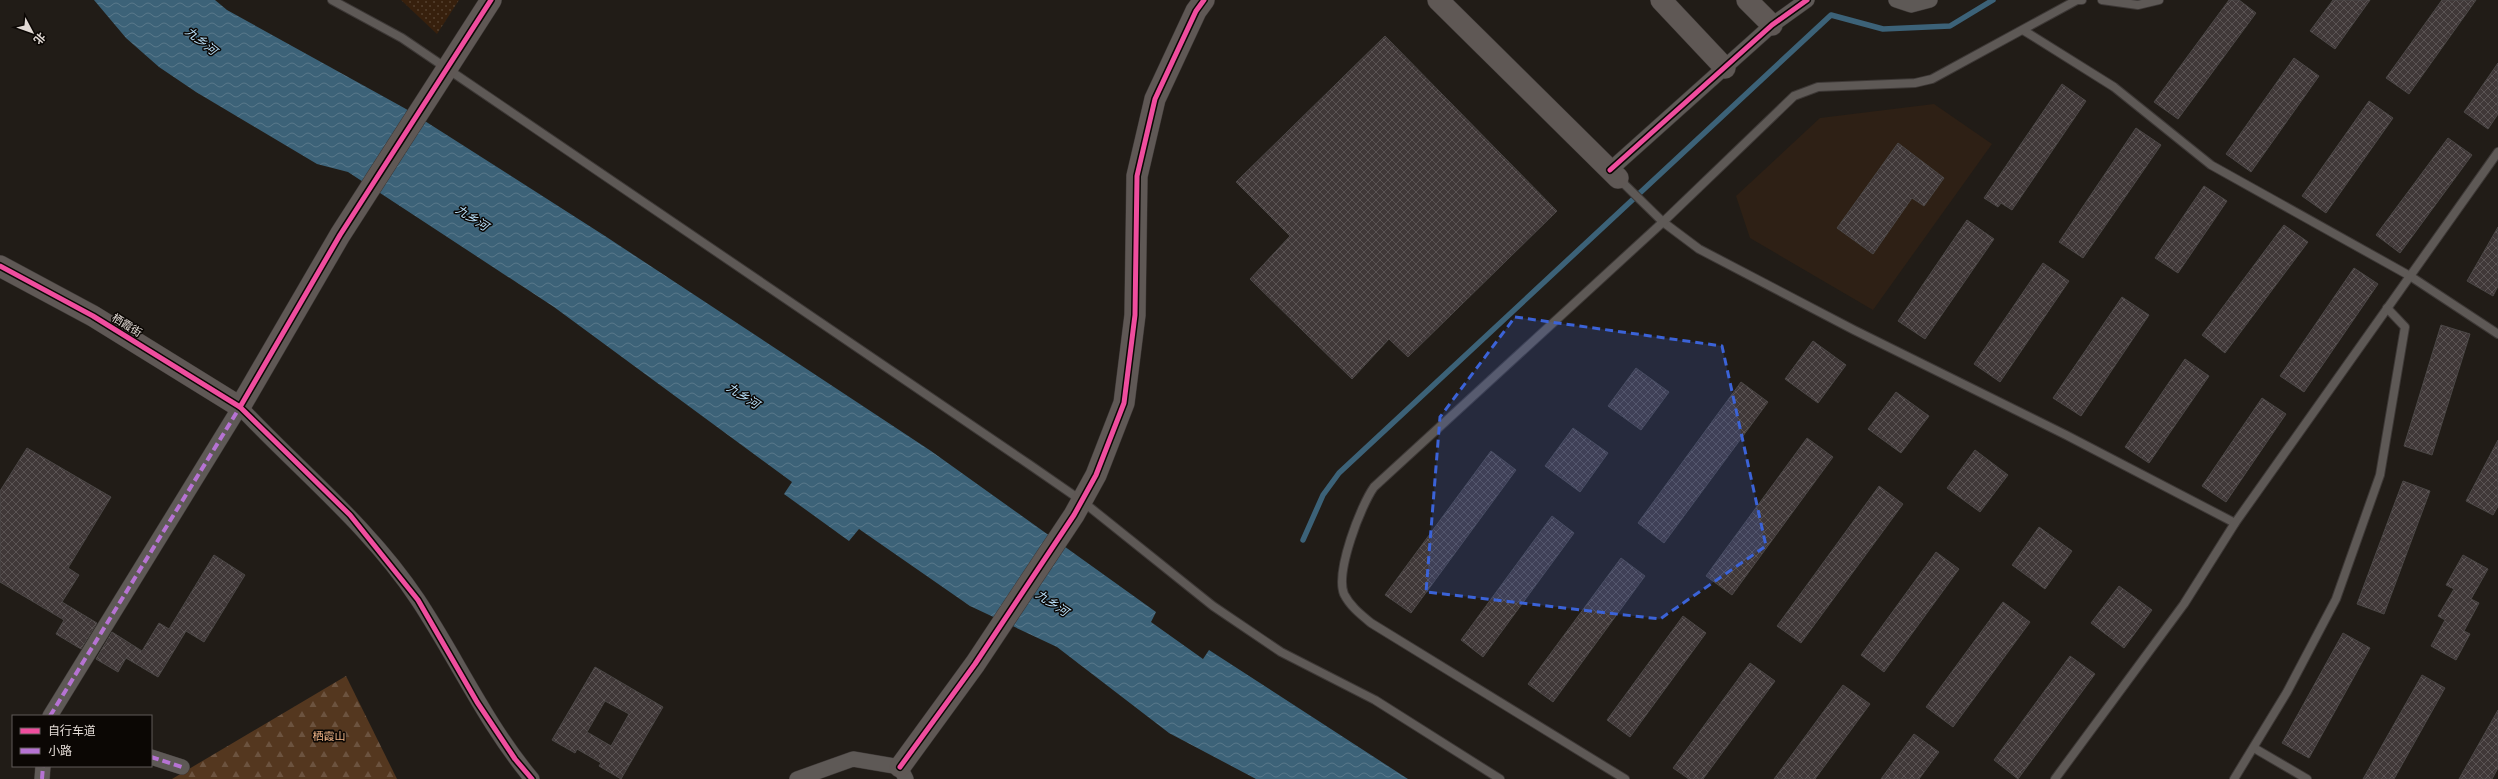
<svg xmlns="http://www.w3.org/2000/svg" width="2498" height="779" font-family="Commissioner,'Noto Sans SC',sans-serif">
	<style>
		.built { fill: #2e2015 }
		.grass { fill: url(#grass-dots) }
		.forest { fill: url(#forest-firs) }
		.water { fill: url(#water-waves) }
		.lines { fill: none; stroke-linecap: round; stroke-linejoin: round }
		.stream { stroke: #3c6278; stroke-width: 5.5 }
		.building { fill: url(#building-cross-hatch); stroke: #4b4746; fill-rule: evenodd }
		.lane-casing { stroke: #3d3836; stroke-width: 10 }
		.street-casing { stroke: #3d3836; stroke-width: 16 }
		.secondary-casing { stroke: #3d3836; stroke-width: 22 }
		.lane { stroke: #5e5956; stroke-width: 8 }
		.street { stroke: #5e5956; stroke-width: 15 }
		.secondary { stroke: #5f5855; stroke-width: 21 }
		.quiet { stroke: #b673d3; stroke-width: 4; stroke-dasharray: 8 4; stroke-linecap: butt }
		.cycleway-casing { stroke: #0b0704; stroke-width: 8 }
		.cycleway { stroke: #ef4d9e; stroke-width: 5 }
		.marked { fill: #3b63d8; fill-opacity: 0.2; stroke: #3b63d8; stroke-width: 3; stroke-dasharray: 8 5; stroke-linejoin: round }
		.labels { text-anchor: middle; stroke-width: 3; stroke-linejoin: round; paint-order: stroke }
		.street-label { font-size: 11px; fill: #e2dad5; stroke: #0b0704 }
		.park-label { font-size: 11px; fill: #f3b78a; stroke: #0b0704 }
		.water-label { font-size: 12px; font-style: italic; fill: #bae2fc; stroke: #0b0704 }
	</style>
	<defs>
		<pattern id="grass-dots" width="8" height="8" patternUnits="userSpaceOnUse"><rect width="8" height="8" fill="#37200d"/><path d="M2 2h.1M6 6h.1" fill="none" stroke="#54402f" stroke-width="1.8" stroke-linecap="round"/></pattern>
		<pattern id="forest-firs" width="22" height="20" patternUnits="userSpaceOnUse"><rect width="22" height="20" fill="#54371f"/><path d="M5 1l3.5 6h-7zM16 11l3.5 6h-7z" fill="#6c533f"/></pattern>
		<pattern id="water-waves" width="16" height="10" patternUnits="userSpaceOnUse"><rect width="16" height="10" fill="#3c6278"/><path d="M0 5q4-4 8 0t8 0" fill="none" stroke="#58788a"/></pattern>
		<pattern id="building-cross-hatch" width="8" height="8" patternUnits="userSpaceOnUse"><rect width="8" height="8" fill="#403838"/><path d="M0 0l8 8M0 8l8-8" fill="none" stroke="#5b5454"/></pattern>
	</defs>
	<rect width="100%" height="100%" fill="#211c17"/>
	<path class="built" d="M1934 104 1992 144 1873 310 1750 238 1736 196 1820 118Z"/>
	<path class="grass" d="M401 0H459L437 34Z"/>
	<path class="forest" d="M346 676 397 779H172Z"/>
	<path class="water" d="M94 0H215L227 10 406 109 605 236 931 451 1156 612 1151 622 1203 659 1209 650 1408 779H1256L1169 733 1057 647 970 606 859 529 849 541 784 494 792 482 554 307 348 172 317 164 196 92 159 67 126 38Z"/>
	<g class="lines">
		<path class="stream" d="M1303 540 1323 495 1339 473 1831 15 1883 29 1950 26 1993 0"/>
	</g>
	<g class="building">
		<path d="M2229 0H2239L2256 13 2178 119 2154 102Z"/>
		<path d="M2333 0H2370L2335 49 2310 31Z"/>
		<path d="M2442 0H2476L2409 94 2386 78Z"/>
		<path d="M1385 36 1557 211 1408 357 1389 339 1352 379 1250 279 1290 236 1236 182Z"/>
		<path d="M2294 58 2319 76 2251 172 2226 154Z"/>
		<path d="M2498 63V114L2488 129 2464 112Z"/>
		<path d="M2062 84 2086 101 2012 210 2001 203 1998 207 1984 198Z"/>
		<path d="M2369 101 2393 118 2326 213 2302 196Z"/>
		<path d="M2136 128 2161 145 2083 258 2059 242Z"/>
		<path d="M2448 138 2472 155 2400 253 2376 235Z"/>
		<path d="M1898 143 1944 178 1924 206 1912 198 1873 254 1837 228Z"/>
		<path d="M2204 186 2227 201 2178 273 2155 258Z"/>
		<path d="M1967 220 1994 239 1925 339 1898 321Z"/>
		<path d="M2284 225 2308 242 2225 353 2202 335Z"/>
		<path d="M2498 227V286L2493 296 2467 281Z"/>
		<path d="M2043 263 2069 281 2000 382 1974 364Z"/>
		<path d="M2354 268 2378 284 2304 392 2280 376Z"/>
		<path d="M2122 297 2149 315 2081 416 2053 398Z"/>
		<path d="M2441 325 2470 334 2432 455 2404 446Z"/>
		<path d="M1813 341 1846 365 1818 403 1785 379Z"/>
		<path d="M2185 359 2209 376 2149 463 2125 447Z"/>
		<path d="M1636 368 1669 392 1641 430 1608 406Z"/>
		<path d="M1741 382 1768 402 1664 543 1638 523Z"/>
		<path d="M1896 392 1929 416 1901 453 1868 429Z"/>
		<path d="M2262 398 2286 414 2226 502 2202 486Z"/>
		<path d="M1573 428 1608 453 1580 492 1545 466Z"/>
		<path d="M1807 438 1833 457 1732 595 1706 576Z"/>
		<path d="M2498 440V506L2493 515 2466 501Z"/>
		<path d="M27 448 111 497 68 568 79 575 62 602 97 623 81 649 56 634 64 620 0 582V491Z"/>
		<path d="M1975 450 2008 475 1980 512 1947 488Z"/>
		<path d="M1491 451 1516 470 1411 613 1385 595Z"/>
		<path d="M2403 481 2430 491 2384 614 2357 604Z"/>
		<path d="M1879 486 1903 504 1801 643 1777 626Z"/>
		<path d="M1552 516 1574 533 1483 657 1461 640Z"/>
		<path d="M2039 527 2072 551 2045 589 2012 565Z"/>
		<path d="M1936 552 1959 569 1884 672 1861 655Z"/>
		<path d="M214 555 245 575 204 642 186 631 158 677 126 658 118 672 96 659 112 632 142 651 159 623 169 629Z"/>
		<path d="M2463 555 2488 569 2471 599 2479 603 2464 631 2470 634 2456 660 2431 646 2445 620 2438 616 2454 589 2446 585Z"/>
		<path d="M1621 558 1645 576 1553 702 1528 684Z"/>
		<path d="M2119 586 2152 610 2124 648 2091 623Z"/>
		<path d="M2003 602 2030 622 1953 727 1926 707Z"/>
		<path d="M1683 616 1706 633 1630 737 1607 720Z"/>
		<path d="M2343 633 2370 648 2309 758 2282 743Z"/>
		<path d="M2070 656 2095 674 2018 779 1994 760Z"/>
		<path d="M1750 663 1775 681 1703 779H1689L1673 768Z"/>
		<path d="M595 667 663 707 621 779 599 766 601 763 577 749 575 753 552 740ZM605 701 629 714 611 746 587 732Z"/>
		<path d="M2422 675 2445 688 2394 779H2363Z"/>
		<path d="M1843 685 1870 704 1815 779H1774Z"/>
		<path d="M2498 710V768L2492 779H2459Z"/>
		<path d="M1914 734 1939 752 1919 779H1881Z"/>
	</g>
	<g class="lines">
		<g class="lane-casing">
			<g id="lane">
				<path d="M332 0 402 38 1030 465 1082 501 1213 606 1281 652 1375 700 1500 779"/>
				<path d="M2102 0 2138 5 2159 0"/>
				<path d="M2023 30 2114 87 2211 165 2410 276 2498 334"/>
				<path d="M1618 178 1663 222 1699 249 1854 330 2066 435 2235 523"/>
				<path d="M2254 748 2307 779"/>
				<path d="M1625 779 1371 623C1360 614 1350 606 1344 594 1335 572 1361 505 1374 487L1663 222 1794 96 1818 87 1915 83 1932 79 2077 0H2082"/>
				<path d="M2055 779 2184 604 2235 523 2498 152"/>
				<path d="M2234 779 2287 692 2336 599 2380 475 2405 327 2387 308"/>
			</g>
		</g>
		<g class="street-casing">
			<g id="street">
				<path d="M1896 0 1911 5 1930 0"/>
				<path d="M1610 170 1772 25 1807 0"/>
				<path d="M50 716 240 407C300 471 369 526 418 600 457 659 486 724 532 779"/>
				<path d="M151 757 182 767"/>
				<path d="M42 779 43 766"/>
				<path d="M797 779 853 759 900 767 906 779"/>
			</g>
		</g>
		<g class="secondary-casing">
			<g id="secondary">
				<path d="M1438 0 1618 178"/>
				<path d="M1661 0 1725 68"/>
				<path d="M1747 0 1772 25"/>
				<path d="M0 266 93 316 240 407 340 235 491 0"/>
				<path d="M900 767 975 664 1074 515 1096 475 1124 403 1135 315 1137 176 1155 99 1196 11 1204 0"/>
			</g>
		</g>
		<use href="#lane" class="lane"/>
		<use href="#street" class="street"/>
		<use href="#secondary" class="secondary"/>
		<g class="quiet">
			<path d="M50 716 240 407"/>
			<path d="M151 757 182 767"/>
			<path d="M42 779 43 766"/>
		</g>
		<g class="cycleway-casing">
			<g id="cycleway">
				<path d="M1610 170 1772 25 1807 0"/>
				<path d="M0 266 93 316 240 407 350 515 418 600 477 702 515 759 532 779"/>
				<path d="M240 407 340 235 491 0"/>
				<path d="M900 767 975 664 1074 515 1096 475 1124 403 1135 315 1137 176 1155 99 1196 11 1204 0"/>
			</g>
		</g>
		<use href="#cycleway" class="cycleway"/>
	</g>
	<path class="marked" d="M1515 317 1722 346 1766 546 1660 619 1426 592 1440 417Z"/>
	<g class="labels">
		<g class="street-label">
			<text transform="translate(127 325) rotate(32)" y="4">栖霞街</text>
		</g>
		<g class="park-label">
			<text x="329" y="740">栖霞山</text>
		</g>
		<g class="water-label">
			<text transform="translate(201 41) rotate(39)" y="4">九乡河</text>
			<text transform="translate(472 218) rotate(33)" y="4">九乡河</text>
			<text transform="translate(743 396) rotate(33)" y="4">九乡河</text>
			<text transform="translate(1052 603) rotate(34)" y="4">九乡河</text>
		</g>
	</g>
	<rect x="12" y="715" width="140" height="52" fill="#0b0704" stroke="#615b58"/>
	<rect x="20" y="728" width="20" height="6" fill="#ef4d9e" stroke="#615b58"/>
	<text x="48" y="735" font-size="12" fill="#e2dad5">自行车道</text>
	<rect x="20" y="748" width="20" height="6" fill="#b673d3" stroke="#615b58"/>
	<text x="48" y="755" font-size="12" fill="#e2dad5">小路</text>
	<g transform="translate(32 32) rotate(131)" stroke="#0b0704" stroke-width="3" paint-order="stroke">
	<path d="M0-3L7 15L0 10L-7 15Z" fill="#e2dad5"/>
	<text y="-6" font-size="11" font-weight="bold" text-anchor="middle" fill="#e2dad5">北</text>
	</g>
</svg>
